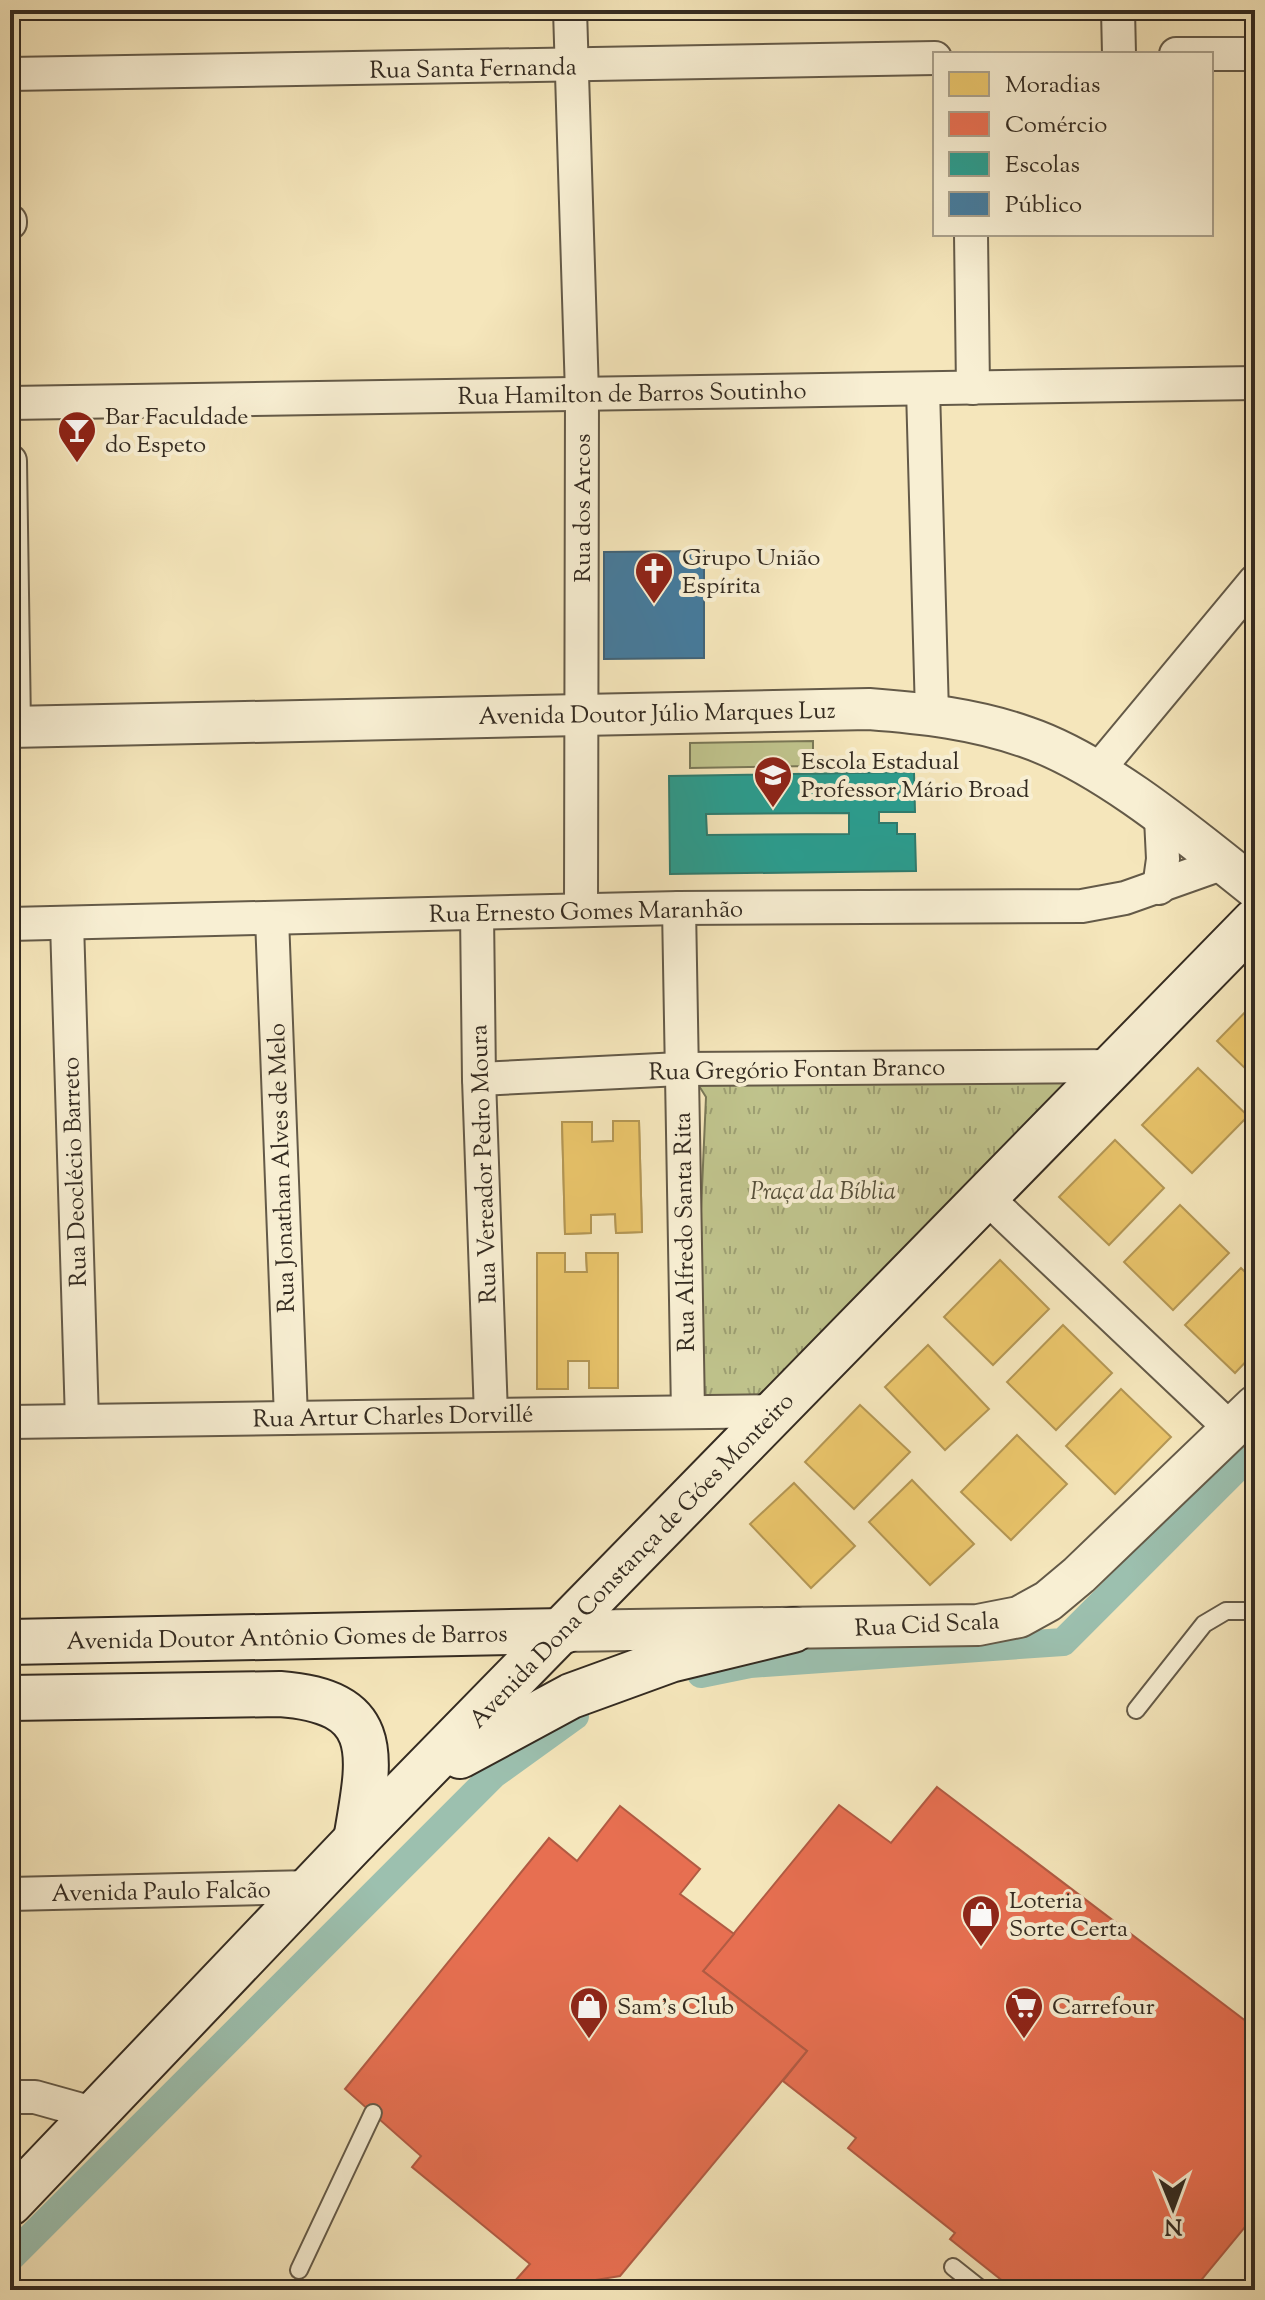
<svg xmlns="http://www.w3.org/2000/svg" width="1265" height="2300" font-family="'Sorts Mill Goudy',serif">
	<style>
		.grass { fill: #c0c48d; stroke: #7a7857; stroke-width: 2 }
		.park { fill: url(#park-tufts); stroke: #7a7857; stroke-width: 2 }
		.homes { fill: #e9c46a; stroke: #b39654; stroke-width: 2; fill-rule: evenodd }
		.shops { fill: #e76f51; stroke: #b15b43; stroke-width: 2 }
		.schools { fill: #2a9d8f; stroke: #2d7b6e; stroke-width: 2; fill-rule: evenodd }
		.public { fill: #457b9d; stroke: #406378; stroke-width: 2 }
		.lines { fill: none; stroke-linecap: round; stroke-linejoin: round }
		.canal { stroke: #9cc0af; stroke-width: 28 }
		.service-casing { stroke: #645a48; stroke-width: 20 }
		.minor-casing { stroke: #645a48; stroke-width: 36 }
		.tertiary-casing { stroke: #645a48; stroke-width: 44 }
		.secondary-casing { stroke: #342b21; stroke-width: 48 }
		.service { stroke: #f8efd3; stroke-width: 16 }
		.minor { stroke: #f8efd3; stroke-width: 32 }
		.tertiary { stroke: #f8efd3; stroke-width: 40 }
		.secondary { stroke: #f8efd3; stroke-width: 44 }
		.labels { text-anchor: middle; stroke-width: 8; stroke-linejoin: round; paint-order: stroke }
		.street-label { font-size: 24px; fill: #342b21; stroke: #f8efd3 }
		.poi-label { font-size: 24px; fill: #342b21; stroke: #f8efd3; text-anchor: start }
		.park-label { font-size: 24px; font-style: italic; fill: #57513c; stroke: #f8efd3 }
	</style>
	<defs>
		<pattern id="park-tufts" width="24" height="20" patternUnits="userSpaceOnUse" patternTransform="scale(2)"><rect width="24" height="20" fill="#c0c48d"/><path d="M3 7l-1-3M5 7V3M7 7l1-3M15 17l-1-3M17 17v-4M19 17l1-3" fill="none" stroke="#9d9f73"/></pattern>
	</defs>
	<rect width="100%" height="100%" fill="#f5e6bb"/>
	<filter id="stains"><feTurbulence type="fractalNoise" baseFrequency=".0025" numOctaves="4"/><feColorMatrix values="0 0 0 0 .2 0 0 0 0 .09 0 0 0 0 .02 0 0 0 .5 -.17"/></filter>
	<radialGradient id="worn" r=".72"><stop offset=".6" stop-color="#630" stop-opacity="0"/><stop offset="1" stop-color="#630" stop-opacity=".3"/></radialGradient>
	<path class="grass" d="M813 741V766L690 768V743Z"/>
	<path class="park" d="M1115 1066 748 1439 692 1415 706 1097 689 1070Z"/>
	<g class="homes">
		<path d="M1255 1002V1078L1217 1041Z"/>
		<path d="M1198 1068 1248 1116 1192 1173 1142 1125Z"/>
		<path d="M613 1121H639L642 1232 616 1233 615 1214 591 1215V1233L565 1234 562 1122H592V1142L613 1141ZM592 1153H614L613 1198 591 1197Z"/>
		<path d="M613 1121H639L642 1232 616 1233 615 1214 591 1215V1233L565 1234 562 1122H592V1142L613 1141Z"/>
		<path d="M1115 1140 1164 1188 1109 1245 1059 1197Z"/>
		<path d="M1180 1205 1229 1253 1173 1310 1124 1262Z"/>
		<path d="M537 1253H565V1272H587L586 1253H618V1388H589V1361H568V1389H537ZM566 1293H587L588 1348H566Z"/>
		<path d="M537 1253H565V1272H587L586 1253H618V1388H589V1361H568V1389H537Z"/>
		<path d="M1000 1260 1049 1309 993 1365 944 1317Z"/>
		<path d="M1241 1268 1255 1282V1352L1235 1373 1185 1325Z"/>
		<path d="M1063 1325 1112 1373 1056 1430 1007 1382Z"/>
		<path d="M928 1345 989 1409 945 1450 885 1387Z"/>
		<path d="M1121 1389 1171 1437 1115 1494 1066 1446Z"/>
		<path d="M860 1405 910 1452 854 1509 805 1462Z"/>
		<path d="M1017 1435 1067 1484 1011 1540 961 1492Z"/>
		<path d="M912 1480 974 1544 930 1585 869 1522Z"/>
		<path d="M794 1483 855 1546 811 1588 750 1524Z"/>
	</g>
	<g class="shops">
		<path d="M937 1787 1255 2028V2215L1193 2290H1014L950 2239 955 2233 848 2148 856 2138 783 2081 807 2051 703 1971 839 1805 891 1843Z"/>
		<path d="M620 1806 700 1869 680 1894 734 1934 703 1971 807 2051 620 2276 577 2283 578 2290H507L530 2264 412 2167 421 2156 345 2089 549 1838 577 1861Z"/>
	</g>
	<path class="schools" d="M914 772 915 812H879V823H897V834H915L916 871 670 874 669 776ZM849 813V834L707 835 706 814Z"/>
	<path class="public" d="M704 551V658L604 659V552Z"/>
	<g class="lines">
		<g class="canal">
			<path d="M701 1674 750 1664 1063 1642 1255 1450"/>
			<path d="M10 2258 493 1775 575 1716"/>
		</g>
		<g class="service-casing">
			<g id="service">
				<path d="M1136 1710 1204 1624 1226 1611H1255"/>
				<path d="M953 2267 982 2290"/>
				<path d="M299 2270 373 2113"/>
			</g>
		</g>
		<g class="minor-casing">
			<g id="minor">
				<path d="M570 10 582 394 581 910"/>
				<path d="M1118 10 1119 54"/>
				<path d="M1176 54H1255"/>
				<path d="M10 74 935 58"/>
				<path d="M10 221V223"/>
				<path d="M971 234 973 388"/>
				<path d="M923 389 932 713"/>
				<path d="M10 403 1255 383"/>
				<path d="M10 461 14 726"/>
				<path d="M1097 771 1255 581"/>
				<path d="M1159 888 1163 859 1161 818"/>
				<path d="M679 908 688 1412"/>
				<path d="M477 913 479 1079 491 1415"/>
				<path d="M272 918 291 1418"/>
				<path d="M67 923 82 1421"/>
				<path d="M10 924 679 908 1082 906 1125 898 1224 863"/>
				<path d="M479 1079 680 1069 1115 1066"/>
				<path d="M987 1198 1231 1429"/>
				<path d="M10 1422 775 1411"/>
				<path d="M10 1894 312 1887"/>
				<path d="M10 2097H35L96 2114"/>
			</g>
		</g>
		<g class="tertiary-casing">
			<g id="tertiary">
				<path d="M10 727 869 709C922 713 975 719 1026 737 1103 763 1191 837 1255 888"/>
				<path d="M564 1631 978 1625 1019 1617 1048 1601 1079 1575 1255 1406"/>
			</g>
		</g>
		<g class="secondary-casing">
			<g id="secondary">
				<path d="M10 1642 564 1631"/>
				<path d="M10 1698 280 1694C385 1702 370 1757 356 1840"/>
				<path d="M460 1756 571 1696 670 1660 793 1630"/>
				<path d="M10 2203 356 1840 1255 921"/>
			</g>
		</g>
		<use href="#service" class="service"/>
		<use href="#minor" class="minor"/>
		<use href="#tertiary" class="tertiary"/>
		<use href="#secondary" class="secondary"/>
	</g>
	<defs>
		<g id="bar-pin" transform="scale(2)"><path d="M0 17L-7.5 6A9.5 9.5 0 1 1 7.5 6Z" fill="#8f2418" stroke="#f8efd3"/><path d="M-6-5H6L.8 .8V4.5H3.5V6h-7V4.5H-.8V.8Z" fill="#fff"/></g>
		<g id="church-pin" transform="scale(2)"><path d="M0 17L-7.5 6A9.5 9.5 0 1 1 7.5 6Z" fill="#8f2418" stroke="#f8efd3"/><path d="M-1.2-6h2.4v3.5h3.3v2.4h-3.3V6h-2.4V-.1h-3.3v-2.4h3.3Z" fill="#fff"/></g>
		<g id="school-pin" transform="scale(2)"><path d="M0 17L-7.5 6A9.5 9.5 0 1 1 7.5 6Z" fill="#8f2418" stroke="#f8efd3"/><path d="M0-5L7-2L0 1L-7-2ZM-4 1L0 2.5L4 1V4Q0 6-4 4Z" fill="#fff"/></g>
		<g id="shop-pin" transform="scale(2)"><path d="M0 17L-7.5 6A9.5 9.5 0 1 1 7.5 6Z" fill="#8f2418" stroke="#f8efd3"/><path d="M-5-2.5h2.3a2.7 3.5 0 0 1 5.4 0H5L5.5 6h-11ZM-1.5-2.5h3a1.5 2.3 0 0 0-3 0Z" fill="#fff"/></g>
		<g id="supermarket-pin" transform="scale(2)"><path d="M0 17L-7.5 6A9.5 9.5 0 1 1 7.5 6Z" fill="#8f2418" stroke="#f8efd3"/><path d="M-6-5.5h2.5l.6 2H6L4.5 2H-2.5L-4.4-4H-6ZM-1.5 3.2a1.3 1.3 0 1 0 .1 0ZM3 3.2a1.3 1.3 0 1 0 .1 0Z" fill="#fff"/></g>
	</defs>
	<g fill-rule="evenodd">
		<use href="#bar-pin" x="77" y="430"/>
		<use href="#church-pin" x="654" y="571"/>
		<use href="#school-pin" x="773" y="775"/>
		<use href="#shop-pin" x="981" y="1914"/>
		<use href="#shop-pin" x="589" y="2006"/>
		<use href="#supermarket-pin" x="1024" y="2006"/>
	</g>
	<g class="labels">
		<g class="street-label">
			<text transform="translate(473 68) rotate(-1)" y="8">Rua Santa Fernanda</text>
			<text transform="translate(632 393) rotate(-1)" y="8">Rua Hamilton de Barros Soutinho</text>
			<text transform="translate(582 508) rotate(-90)" y="8">Rua dos Arcos</text>
			<text transform="translate(657 713) rotate(-1)" y="8">Avenida Doutor Júlio Marques Luz</text>
			<text transform="translate(586 911) rotate(-1)" y="8">Rua Ernesto Gomes Maranhão</text>
			<text transform="translate(797 1069) rotate(-1)" y="8">Rua Gregório Fontan Branco</text>
			<text transform="translate(483 1164) rotate(-92)" y="8">Rua Vereador Pedro Moura</text>
			<text transform="translate(281 1168) rotate(-92)" y="8">Rua Jonathan Alves de Melo</text>
			<text transform="translate(74 1172) rotate(-92)" y="8">Rua Deoclécio Barreto</text>
			<text transform="translate(684 1232) rotate(-91)" y="8">Rua Alfredo Santa Rita</text>
			<text transform="translate(393 1416) rotate(-1)" y="8">Rua Artur Charles Dorvillé</text>
			<text transform="translate(631 1560) rotate(-46)" y="8">Avenida Dona Constança de Góes Monteiro</text>
			<text transform="translate(927 1624) rotate(-3)" y="8">Rua Cid Scala</text>
			<text transform="translate(287 1637) rotate(-1)" y="8">Avenida Doutor Antônio Gomes de Barros</text>
			<text transform="translate(161 1891) rotate(-1)" y="8">Avenida Paulo Falcão</text>
		</g>
		<g class="poi-label">
			<text x="105" y="424">Bar Faculdade<tspan x="105" dy="28">do Espeto</tspan></text>
			<text x="682" y="565">Grupo União<tspan x="682" dy="28">Espírita</tspan></text>
			<text x="801" y="769">Escola Estadual<tspan x="801" dy="28">Professor Mário Broad</tspan></text>
			<text x="1009" y="1908">Loteria<tspan x="1009" dy="28">Sorte Certa</tspan></text>
			<text x="617" y="2014">Sam's Club</text>
			<text x="1052" y="2014">Carrefour</text>
		</g>
		<g class="park-label">
			<text x="823" y="1199">Praça da Bíblia</text>
		</g>
	</g>
	<rect width="1265" height="2300" fill="none" stroke="#f5e6bb" stroke-width="40"/>
	<rect x="12" y="12" width="1241" height="2276" fill="none" stroke="#342b21" stroke-width="4"/>
	<rect x="20" y="20" width="1225" height="2260" fill="none" stroke="#342b21" stroke-width="2"/>
	<rect x="933" y="52" width="280" height="184" fill="#f8efd3" stroke="#aaa18c" stroke-width="2"/>
	<rect x="949" y="72" width="40" height="24" fill="#e9c46a" stroke="#aaa18c" stroke-width="2"/>
	<text x="1005" y="92" font-size="24" fill="#342b21">Moradias</text>
	<rect x="949" y="112" width="40" height="24" fill="#e76f51" stroke="#aaa18c" stroke-width="2"/>
	<text x="1005" y="132" font-size="24" fill="#342b21">Comércio</text>
	<rect x="949" y="152" width="40" height="24" fill="#2a9d8f" stroke="#aaa18c" stroke-width="2"/>
	<text x="1005" y="172" font-size="24" fill="#342b21">Escolas</text>
	<rect x="949" y="192" width="40" height="24" fill="#457b9d" stroke="#aaa18c" stroke-width="2"/>
	<text x="1005" y="212" font-size="24" fill="#342b21">Público</text>
	<g transform="translate(1173 2208) rotate(179)" stroke="#f8efd3" stroke-width="6" paint-order="stroke">
	<path d="M0-6L14 30L0 20L-14 30Z" fill="#342b21"/>
	<text y="-12" font-size="22" font-weight="bold" text-anchor="middle" fill="#342b21">N</text>
	</g>
	<rect width="100%" height="100%" filter="url(#stains)"/>
	<rect width="100%" height="100%" fill="url(#worn)"/>
</svg>
